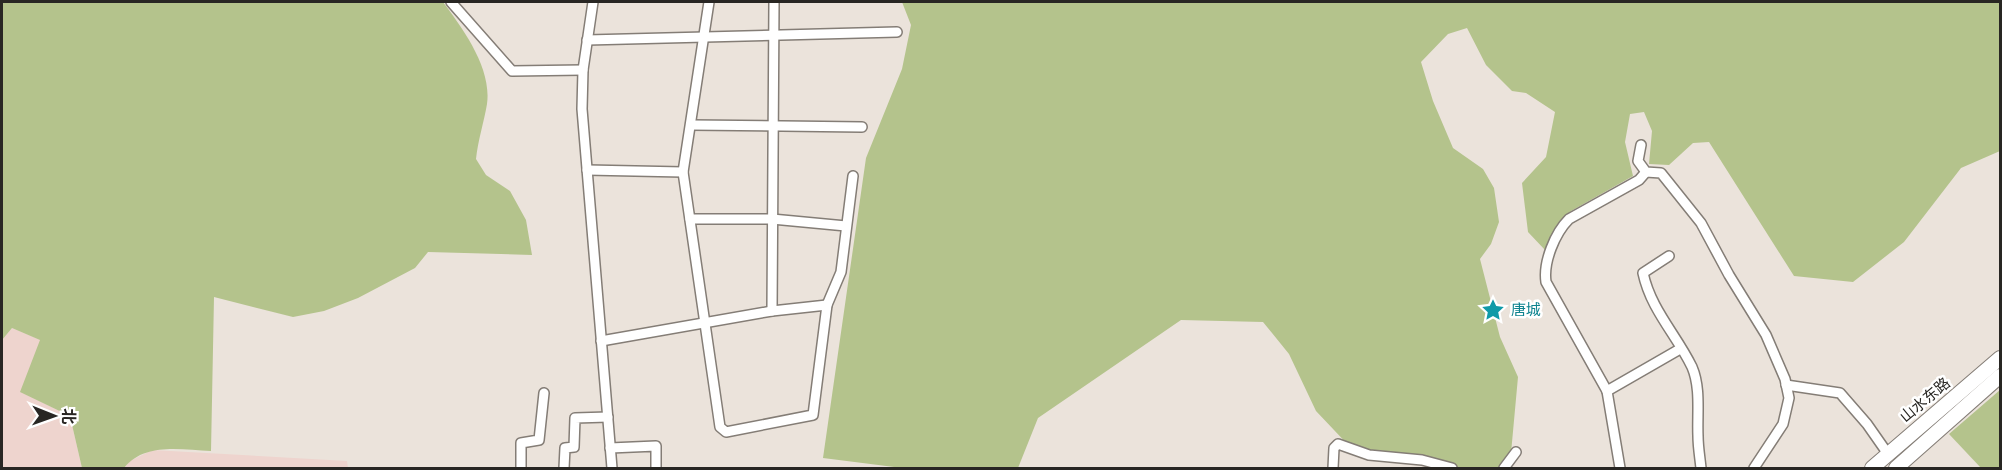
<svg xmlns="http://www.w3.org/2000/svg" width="2002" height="470" font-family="'Fira Sans','Noto Sans SC',sans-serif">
	<rect width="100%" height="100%" fill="#ebe3db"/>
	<g fill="#eed4ce">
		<polygon points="12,328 41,340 21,392 70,416 82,468 2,468 2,340"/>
		<polygon points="152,450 347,461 348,468 124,468 130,461"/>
	</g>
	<g fill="#b4c38c">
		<path d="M2,2H443C463,29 492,68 487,104C484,122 478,140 476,159L486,175L510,191L526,220L532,255L428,252L415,268L358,298L324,311L293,317L214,297L211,451C181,450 145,442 124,468H82L70,416L20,392L40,340L12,328L2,340Z"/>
		<polygon points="902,2 2000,2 2000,151 1961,168 1904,242 1853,282 1794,276 1709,142 1693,143 1669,165 1649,164 1652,131 1644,112 1630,114 1625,142 1633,176 1571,211 1557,225 1545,250 1528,232 1522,183 1546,157 1555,112 1526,93 1512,91 1486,65 1467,28 1448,34 1421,62 1433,101 1453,148 1483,169 1494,188 1499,222 1491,244 1480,259 1500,337 1518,377 1510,464 1498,468 1434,468 1352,449 1316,411 1289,354 1263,322 1181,320 1038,418 1018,468 902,468 823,458 866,158 902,69 911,25"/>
		<polygon points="2000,390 2000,468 1981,468 1949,434"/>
	</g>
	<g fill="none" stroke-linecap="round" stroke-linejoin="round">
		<g stroke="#847d76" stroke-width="12">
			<g id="minor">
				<polyline points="451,2 512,71 583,70"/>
				<polyline points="593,2 583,70 582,109 612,468"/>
				<polyline points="709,2 683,172 720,427 726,432 813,415 827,305 841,272 853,176"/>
				<polyline points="587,40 897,32"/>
				<polyline points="691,125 862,127"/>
				<polyline points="1641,145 1638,161 1646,172 1661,173 1701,223 1729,275 1766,335 1785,379 1789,398 1783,424 1754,468"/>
				<polyline points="587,170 683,172"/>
				<polyline points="690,219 772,219 846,226"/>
				<path d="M1669,256L1643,273C1651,310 1676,334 1692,367C1701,388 1697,414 1698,436C1698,447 1700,458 1701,468"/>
				<polyline points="772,311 774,2"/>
				<polyline points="601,341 772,311 827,305"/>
				<polyline points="1786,385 1840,393 1867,424 1888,454"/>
				<path d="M1607,391L1546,282C1543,262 1555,233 1569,219L1639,180L1646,172"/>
				<polyline points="610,448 656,446 656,468"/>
				<polyline points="521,468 521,443 539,440 544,393"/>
				<polyline points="564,468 565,448 574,447 575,418 608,417"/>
				<polyline points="1333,468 1334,448 1338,444 1369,455 1422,460 1452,468"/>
				<polyline points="1504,468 1516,452"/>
				<polyline points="1620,468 1607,391 1680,349"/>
			</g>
		</g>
		<g stroke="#847d76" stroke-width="16">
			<g id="highway">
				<polyline points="1872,468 2000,358"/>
				<polyline points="1896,468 2000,376"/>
			</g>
		</g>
		<use href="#minor" stroke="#fff" stroke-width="9"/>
		<use href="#highway" stroke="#fff" stroke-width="14"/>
	</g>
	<defs>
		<g id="sight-bare" transform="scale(1.8)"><path d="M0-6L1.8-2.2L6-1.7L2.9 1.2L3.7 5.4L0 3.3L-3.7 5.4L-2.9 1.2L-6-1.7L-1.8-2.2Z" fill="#0f9aa8" stroke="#fff" stroke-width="2.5" paint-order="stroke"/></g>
	</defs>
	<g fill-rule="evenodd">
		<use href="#sight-bare" x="1493" y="310"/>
	</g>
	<g text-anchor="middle" stroke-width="5" stroke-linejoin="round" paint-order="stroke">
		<g font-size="15" fill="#0d838f" stroke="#fff" text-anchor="start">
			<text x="1511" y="315">唐城</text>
		</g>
		<g font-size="15" fill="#282623" stroke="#fff">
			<text transform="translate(1925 400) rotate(-40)" y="5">山水东路</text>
		</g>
	</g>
	<rect width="2002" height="470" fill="none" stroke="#282623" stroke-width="6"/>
	<g transform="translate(54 416) rotate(91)" stroke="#ffffff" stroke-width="4.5" paint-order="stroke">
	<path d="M0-4.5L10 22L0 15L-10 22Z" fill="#282623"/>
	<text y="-9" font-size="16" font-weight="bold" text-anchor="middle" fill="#282623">北</text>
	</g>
</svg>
